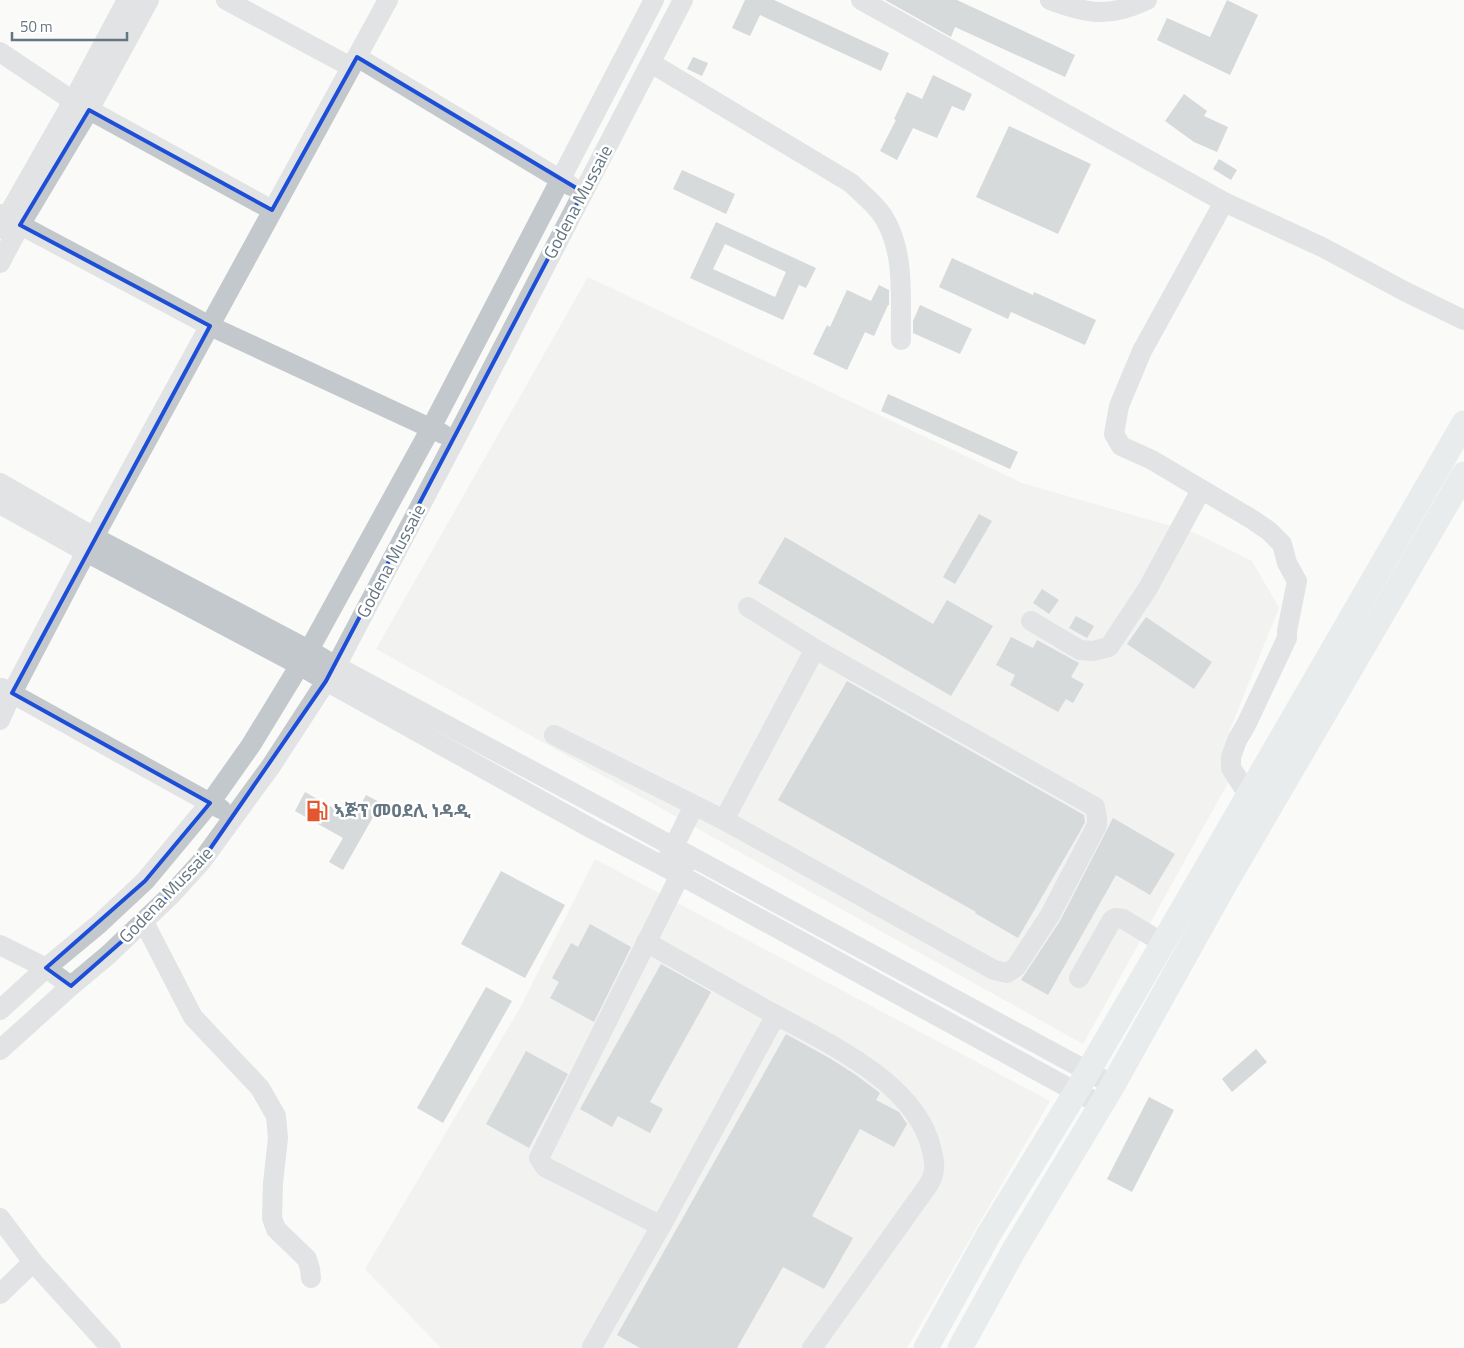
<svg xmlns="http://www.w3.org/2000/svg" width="1464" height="1348" font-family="'Titillium Web','Noto Sans Ethiopic',sans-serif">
	<rect width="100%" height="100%" fill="#fafaf8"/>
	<g fill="#e8e9e9">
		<polygon points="588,277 1022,483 1195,533 1252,561 1279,608 1225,742 1230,779 1083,1044 376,649"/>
		<polygon points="595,859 1050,1101 907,1348 441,1348 365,1269 520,1008"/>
	</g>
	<g fill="#aab3b9" fill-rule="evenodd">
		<polygon points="745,0 774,0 889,53 881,71 760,15 750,36 732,28"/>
		<polygon points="885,0 957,0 1075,55 1065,77 955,27 951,37"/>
		<polygon points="1227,0 1258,15 1230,75 1157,40 1167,18 1210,37"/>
		<polygon points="693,57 708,63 702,76 687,69"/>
		<polygon points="933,75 972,94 964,111 952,106 937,138 913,128 897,160 880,151 896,120 894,119 907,92 922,99"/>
		<polygon points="1184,94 1207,111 1204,116 1228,127 1217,152 1194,142 1165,121"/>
		<polygon points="1009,126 1091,164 1058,234 976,197"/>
		<polygon points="1219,159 1237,170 1231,180 1213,169"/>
		<polygon points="682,170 735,194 726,214 673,189"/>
		<path d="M716,222L816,268L806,288L799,285L783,320L690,278ZM725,244L786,272L775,297L713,269Z"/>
		<polygon points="952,258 1033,295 1034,292 1096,320 1085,345 1011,312 1008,319 939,287"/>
		<polygon points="879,285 889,290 889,305 888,305 874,336 865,332 847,370 813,354 827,325 830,327 847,290 871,301"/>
		<polygon points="920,305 972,329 960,354 913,333 913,321"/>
		<polygon points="888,394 1018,452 1010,469 881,411"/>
		<polygon points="979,514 992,521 955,584 943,577"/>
		<polygon points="785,537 933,624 947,600 993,626 951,696 758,583"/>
		<polygon points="1042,589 1059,600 1049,614 1033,603"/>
		<polygon points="1076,616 1094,626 1087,638 1069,628"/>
		<polygon points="1146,617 1212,662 1194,689 1127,644"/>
		<polygon points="1011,637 1033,648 1037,640 1079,663 1071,677 1084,684 1073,703 1066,699 1058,712 1010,685 1015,675 996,665"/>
		<polygon points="847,681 1084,815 1085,822 1078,835 1018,938 975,913 976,912 778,800"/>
		<polygon points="305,792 353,819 366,795 381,803 343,870 329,862 343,838 295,811"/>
		<polygon points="1113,818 1175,854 1150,895 1116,875 1048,995 1021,980 1060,921"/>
		<polygon points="501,871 565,905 525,978 461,944"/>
		<polygon points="590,924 631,947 594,1022 550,998 559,982 552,978 571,943 578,947"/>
		<polygon points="661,964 711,992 650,1102 663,1109 650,1133 618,1116 612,1127 580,1109"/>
		<polygon points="486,987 512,1001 443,1123 417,1108"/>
		<polygon points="786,1034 831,1059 856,1075 880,1093 876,1100 899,1112 907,1124 894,1147 860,1129 812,1216 853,1238 824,1289 783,1267 737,1348 640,1348 617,1335"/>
		<polygon points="1256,1049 1267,1062 1232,1092 1222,1079"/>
		<polygon points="526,1051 568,1074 529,1148 486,1124"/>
		<polygon points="1149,1097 1174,1110 1132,1192 1107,1179"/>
	</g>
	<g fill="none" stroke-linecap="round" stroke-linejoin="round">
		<g stroke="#c3c8cc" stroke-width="20">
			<polyline points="226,0 351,67"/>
			<polyline points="861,0 1224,202 1322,247 1406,292 1464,320"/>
			<path d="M1050,0C1088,14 1109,18 1147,0"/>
			<polyline points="0,52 73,101 272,210"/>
			<polyline points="357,57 571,186"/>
			<path d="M651,63L851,183C862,194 875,204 883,216C906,252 900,299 901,340"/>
			<polyline points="1224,202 1142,351 1119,406 1114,434 1121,446 1152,460 1253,520 1269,531 1282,544 1287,563 1297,581 1287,631 1287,638 1246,725 1237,740 1231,757 1231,768 1249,796"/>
			<polyline points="0,214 210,326 443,434"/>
			<polyline points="0,229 73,101 127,0"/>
			<polyline points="0,263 20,225 89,110 149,0"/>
			<polyline points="0,483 94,537 309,650 336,666 611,813 1113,1085"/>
			<polyline points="0,504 86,552 299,665 326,681 594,830 680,875 1076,1092 1101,1104"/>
			<polyline points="1031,621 1080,650 1093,651 1109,647 1148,588 1201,490"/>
			<polyline points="2,688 221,809"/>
			<polyline points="0,720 12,693 94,537 388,0"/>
			<polyline points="554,735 724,820 994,970 1007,973 1016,967 1050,915 1097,825 1097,818 1095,807 815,649 748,607"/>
			<polyline points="724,820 815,649"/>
			<polyline points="668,858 694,806"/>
			<polyline points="144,922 193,1017 260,1088 276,1116 278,1138 273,1183 272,1218 276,1229 307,1259 310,1269 311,1278"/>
			<path d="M646,942C685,964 724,986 763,1008C820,1040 917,1080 932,1151C935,1164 936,1171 929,1184L812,1348"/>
			<polyline points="0,945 46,968 71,986"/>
			<polyline points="1079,978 1112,920 1115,918 1123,919 1163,943"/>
			<polyline points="0,1010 46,968 99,924 145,881 210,803 251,745 309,650 431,428 654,0"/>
			<polyline points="0,1050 71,986 108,955 171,895 201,862 271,766 336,666 455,440 683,0"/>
			<polyline points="0,1218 33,1262 111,1348"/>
			<polyline points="661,1226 545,1167 539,1158 686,863"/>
			<polyline points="0,1294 33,1262"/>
			<polyline points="592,1347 661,1226 776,1015"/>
		</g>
		<g stroke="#d6dbdf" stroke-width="25">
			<polyline points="926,1348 989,1234 1076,1092 1163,943 1464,423"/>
			<polyline points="960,1348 1014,1250 1113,1085 1225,884 1464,474"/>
		</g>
	</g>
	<path d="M0 0H1464V1348H0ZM357,57L583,192L326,681L201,862L144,922L71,986L46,968L145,881L210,803L12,693L210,326L20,225L89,110L272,210Z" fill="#fafaf8" fill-opacity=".55" fill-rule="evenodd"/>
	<path fill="none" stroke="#1d4ed8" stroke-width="4" stroke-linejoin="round" d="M357,57L583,192L326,681L201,862L144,922L71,986L46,968L145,881L210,803L12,693L210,326L20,225L89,110L272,210Z"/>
	<defs>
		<g id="fuel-bare" transform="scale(1.725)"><path d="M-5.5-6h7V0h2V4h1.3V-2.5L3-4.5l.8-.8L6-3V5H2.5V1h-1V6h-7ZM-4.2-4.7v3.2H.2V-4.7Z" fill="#e4572e" stroke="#fff" stroke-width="2.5" paint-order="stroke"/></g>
	</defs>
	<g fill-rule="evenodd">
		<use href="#fuel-bare" x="317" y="811"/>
	</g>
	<g text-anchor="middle" stroke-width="5" stroke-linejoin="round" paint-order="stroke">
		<g font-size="18" fill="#657683" stroke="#fff">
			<text transform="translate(578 202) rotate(-62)" y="6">Godena Mussaie</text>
			<text transform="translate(391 561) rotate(-62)" y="6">Godena Mussaie</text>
			<text transform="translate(166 895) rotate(-46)" y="6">Godena Mussaie</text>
		</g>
		<g font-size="18" font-weight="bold" fill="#657683" stroke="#fff" text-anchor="start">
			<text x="334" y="817">ኣጅፕ መዐደሊ ነዳዲ</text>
		</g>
	</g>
	<path d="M12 32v8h115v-8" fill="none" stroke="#657683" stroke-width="2.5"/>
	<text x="20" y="32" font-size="15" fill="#657683" stroke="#ffffff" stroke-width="4" paint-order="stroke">50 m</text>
</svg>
